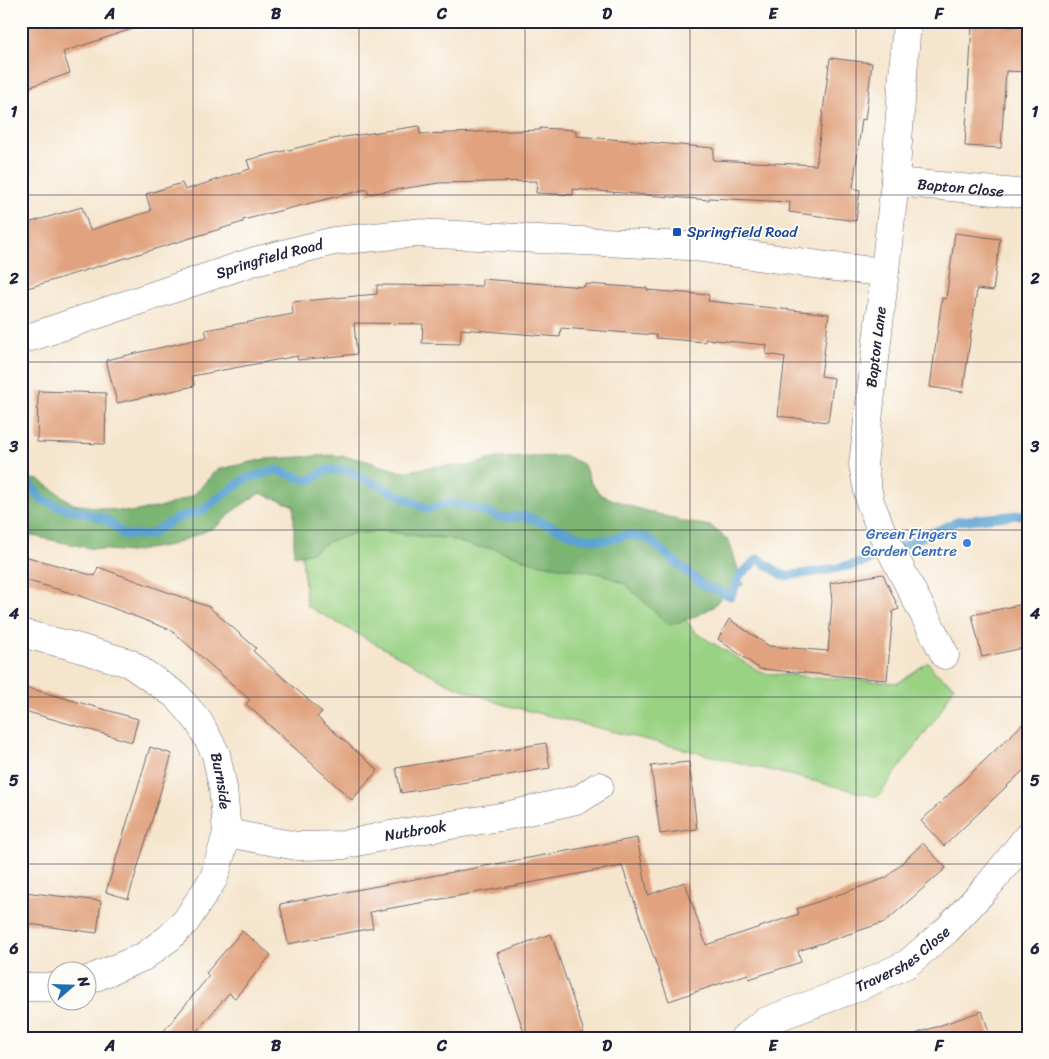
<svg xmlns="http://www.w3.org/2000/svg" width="1049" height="1059" font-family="Sriracha,sans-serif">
	<rect width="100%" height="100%" fill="#fdfcf7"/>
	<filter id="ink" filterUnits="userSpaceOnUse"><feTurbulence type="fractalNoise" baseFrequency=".02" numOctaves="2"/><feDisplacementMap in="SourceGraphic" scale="10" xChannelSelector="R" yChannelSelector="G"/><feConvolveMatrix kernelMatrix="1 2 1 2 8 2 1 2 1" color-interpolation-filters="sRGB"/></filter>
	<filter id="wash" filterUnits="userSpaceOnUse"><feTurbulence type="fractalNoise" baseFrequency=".0096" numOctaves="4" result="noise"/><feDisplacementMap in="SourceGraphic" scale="20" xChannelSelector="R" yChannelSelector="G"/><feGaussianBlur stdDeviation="1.12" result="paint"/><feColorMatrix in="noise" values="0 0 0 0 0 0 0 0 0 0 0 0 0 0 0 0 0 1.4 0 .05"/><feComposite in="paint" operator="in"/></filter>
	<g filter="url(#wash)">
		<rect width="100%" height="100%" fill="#f5e5cd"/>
		<polygon fill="#9ad284" stroke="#5e7a60" points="321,487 504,526 671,601 696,633 762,673 898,683 928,662 935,672 954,686 939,714 878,797 501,704 447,683 307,606 301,547"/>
		<polygon fill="#7bb472" stroke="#4e6b56" points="335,455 360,459 402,472 438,466 468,466 496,458 566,456 584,465 591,483 601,495 633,507 686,522 711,526 729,541 743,585 727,590 713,607 692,618 669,625 625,584 602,574 535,563 492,548 475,547 447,538 424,537 385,531 353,534 330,541 313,552 294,556 294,506 260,493 237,508 216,527 171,545 130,552 89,548 28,535 21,528 21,478 40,480 73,504 130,512 166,506 194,495 216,470 265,459"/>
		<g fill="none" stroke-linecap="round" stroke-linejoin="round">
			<polyline stroke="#5ba3d2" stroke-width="9" points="21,476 27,480 41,499 63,508 86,513 107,520 124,535 149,535 176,519 201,511 245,479 276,470 303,479 311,480 326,470 346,470 428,509 449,503 472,508 503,518 525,516 582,538 606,540 627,535 647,538 703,585 731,596 740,575 758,559 784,576 823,571 865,562 959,521 1028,514"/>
		</g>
		<g id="blocks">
			<g fill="#e1a37f">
				<polygon points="38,21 143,21 144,25 63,52 70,73 21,90 21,27"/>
				<polygon points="972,24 1028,27 1028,72 1006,71 1001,148 965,146"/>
				<polygon points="830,58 872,63 865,120 862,119 853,188 860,190 856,221 789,212 790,202 709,198 709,200 573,189 573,195 536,193 537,181 439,183 368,194 367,189 243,220 243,222 21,290 21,225 82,207 90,230 151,211 146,194 182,183 185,190 250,169 247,160 338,138 419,126 420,134 540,130 540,128 576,130 576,136 714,148 713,160 816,165"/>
				<polygon points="955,233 1000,239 993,291 977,289 963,392 930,387 942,298 946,299"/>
				<polygon points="482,279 584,287 585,284 647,288 647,290 709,295 708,301 829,314 821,376 834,378 828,422 778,416 785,357 766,354 767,345 705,339 705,342 656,338 656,335 561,328 560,337 461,329 460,344 422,343 423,324 354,323 357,354 298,360 297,356 192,376 194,386 117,403 106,360 207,337 205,330 293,314 292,302 377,294 377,285 482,286"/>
				<polygon points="38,391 106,393 105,444 37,442"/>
				<polygon points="21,555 95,576 98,567 209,607 256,648 253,651 322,712 317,717 378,770 352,800 246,704 250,700 171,630 78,595 21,579"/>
				<polygon points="883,574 899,609 893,611 887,680 760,669 718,639 729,619 769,646 828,651 832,601 830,583"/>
				<polygon points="1028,603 1028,647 982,657 972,615"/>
				<polygon points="21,686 138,719 132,742 21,710"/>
				<polygon points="1028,719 1028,766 944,846 921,821"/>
				<polygon points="546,743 550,768 401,793 396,768"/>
				<polygon points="150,747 172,754 128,899 106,892"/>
				<polygon points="689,762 697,829 660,834 651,766"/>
				<polygon points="637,838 648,895 685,882 706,945 799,914 797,909 886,878 923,843 946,868 885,922 798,951 801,962 749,979 748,974 669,1001 622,866 370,912 373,928 288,944 280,904"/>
				<polygon points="24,892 101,901 97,933 21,923"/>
				<polygon points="242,931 271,955 235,998 229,993 191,1038 158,1038 209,976 206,973"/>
				<polygon points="551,934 584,1032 567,1038 526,1038 497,953"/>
				<polygon points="982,1011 991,1038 916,1038 915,1034"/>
			</g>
		</g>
	</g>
	<g filter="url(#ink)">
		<use href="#blocks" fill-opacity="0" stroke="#6c666e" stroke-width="1"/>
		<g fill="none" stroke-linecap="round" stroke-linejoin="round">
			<g stroke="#6c666e" stroke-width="29">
				<g id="minor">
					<polyline points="907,21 895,182 863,465 870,502 884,537 945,655"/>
					<path id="s1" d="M895,182L1028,194"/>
					<path id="s2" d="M21,337H31L255,261L334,241L415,233L688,246L834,267L885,272"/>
					<path id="s3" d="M21,633L72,646L129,663L177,696L199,722L216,754L223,788L227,833L214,878L186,921L169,938L143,957L88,980"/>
					<path id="s4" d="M227,833L297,846L343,845L390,835L506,816L580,799L599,786"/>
					<polyline points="21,987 58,987"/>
					<path id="s5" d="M744,1038L764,1022L856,988L907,964L947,930L988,886L1028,836"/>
				</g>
			</g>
			<use href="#minor" stroke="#fff" stroke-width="28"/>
		</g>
	</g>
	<path fill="none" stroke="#22223b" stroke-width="1" stroke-opacity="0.55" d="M193,21V1038M359,21V1038M525,21V1038M690,21V1038M856,21V1038M21,195H1028M21,362H1028M21,530H1028M21,697H1028M21,864H1028"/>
	<rect fill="#1a4fb4" stroke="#fdfcf7" stroke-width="2" x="672" y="227" width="10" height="10" rx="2.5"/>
	<circle fill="#3f7fe0" stroke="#fdfcf7" stroke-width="2" cx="967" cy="543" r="5"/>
	<g text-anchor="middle" stroke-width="4" stroke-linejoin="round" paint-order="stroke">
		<g font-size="15" fill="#22223b" stroke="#fdfcf7">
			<text dy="5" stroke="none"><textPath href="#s1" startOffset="66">Bapton Close</textPath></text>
			<text dy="5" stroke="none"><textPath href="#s2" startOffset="261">Springfield Road</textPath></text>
			<text transform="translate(876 347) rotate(-83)" y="5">Bapton Lane</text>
			<text dy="5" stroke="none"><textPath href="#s3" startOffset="268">Burnside</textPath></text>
			<text dy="5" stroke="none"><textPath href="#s4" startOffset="191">Nutbrook</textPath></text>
			<text dy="5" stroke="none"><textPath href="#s5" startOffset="179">Travershes Close</textPath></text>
		</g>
		<g font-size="15" fill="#164399" stroke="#fdfcf7" text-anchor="start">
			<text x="687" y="237">Springfield Road</text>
		</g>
		<g font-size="15" fill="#366cbe" stroke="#fdfcf7" text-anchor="end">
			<text x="957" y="539">Green Fingers<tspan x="957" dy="17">Garden Centre</tspan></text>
		</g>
	</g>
	<rect width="1049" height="1059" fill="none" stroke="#fdfcf7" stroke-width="55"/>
	<g transform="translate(72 986) rotate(70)"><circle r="24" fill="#fdfcf7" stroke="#a5a5ac"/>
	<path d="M0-4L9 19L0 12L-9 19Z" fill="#1f6fb2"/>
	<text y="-8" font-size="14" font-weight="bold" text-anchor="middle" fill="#22223b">N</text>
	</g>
	<rect x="28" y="28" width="994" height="1004" fill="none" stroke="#22223b" stroke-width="2"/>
	<g font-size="16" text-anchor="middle" font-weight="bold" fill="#22223b">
		<text x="110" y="19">A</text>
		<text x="276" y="19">B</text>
		<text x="442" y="19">C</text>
		<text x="607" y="19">D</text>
		<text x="773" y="19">E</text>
		<text x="939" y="19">F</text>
		<text x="14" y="117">1</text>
		<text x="1035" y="117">1</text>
		<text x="14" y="284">2</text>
		<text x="1035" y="284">2</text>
		<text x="14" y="452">3</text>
		<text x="1035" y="452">3</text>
		<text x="14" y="619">4</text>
		<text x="1035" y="619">4</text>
		<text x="14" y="786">5</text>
		<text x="1035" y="786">5</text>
		<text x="14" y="954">6</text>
		<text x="1035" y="954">6</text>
		<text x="110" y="1051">A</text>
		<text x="276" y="1051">B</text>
		<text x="442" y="1051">C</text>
		<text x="607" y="1051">D</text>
		<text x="773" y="1051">E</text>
		<text x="939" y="1051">F</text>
	</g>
</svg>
